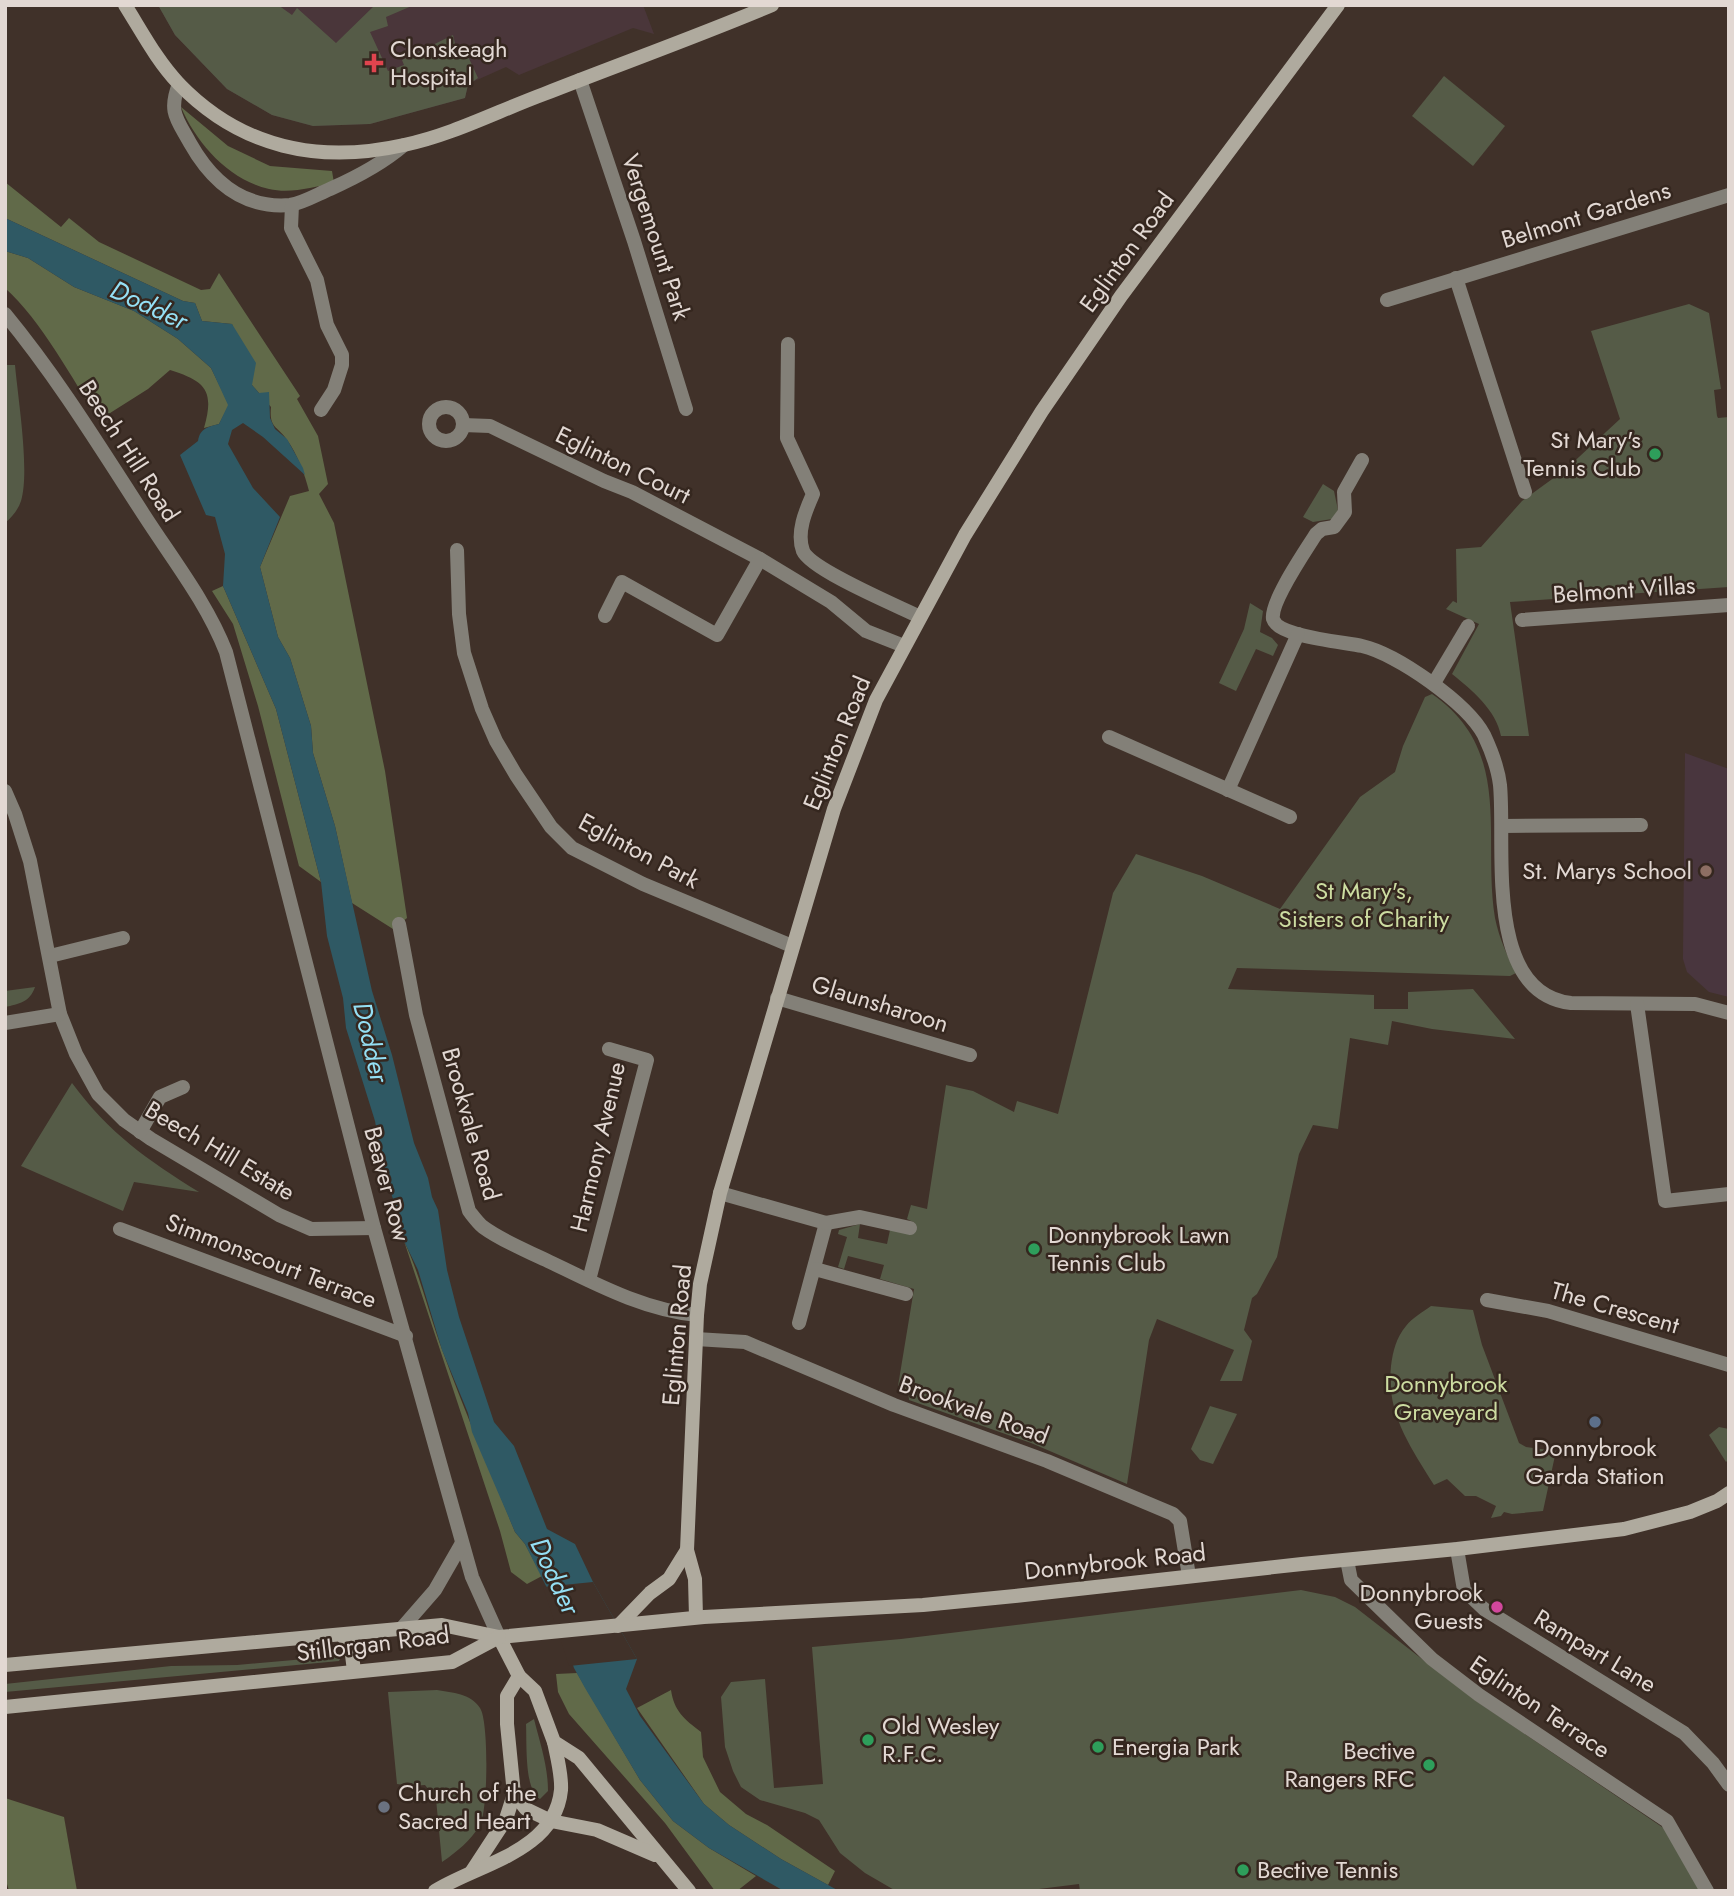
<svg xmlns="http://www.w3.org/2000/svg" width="1734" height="1896" font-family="Jost,sans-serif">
	<rect width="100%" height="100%" fill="#403129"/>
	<polygon fill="#49363e" points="1685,753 1729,769 1729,997 1709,992 1687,972 1683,959"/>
	<polygon fill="#4a363a" points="158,5 643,5 654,34 633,28 519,75 506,67 468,84 465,98 370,124 313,126 272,115 227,89 175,35"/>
	<g fill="#555b47">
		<polygon points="158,5 278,5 292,15 297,8 336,43 375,5 414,5 386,17 388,26 370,32 388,71 404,65 402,60 453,35 456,48 466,52 478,78 468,85 465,98 370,124 313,126 272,115 227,89 175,35"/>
		<polygon points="1444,76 1505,126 1473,166 1412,116"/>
		<path d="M1689,304L1709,313L1721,389L1714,390L1717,416L1718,418L1729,417V587L1510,602L1529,736H1501C1496,710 1472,690 1452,674L1479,624L1446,609L1453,601L1457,603L1456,549L1481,547L1522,501L1566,469L1620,419L1591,331Z"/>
		<path d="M5,365H15C18,399 30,471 21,501C18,510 12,517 5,523Z"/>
		<polygon points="1323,484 1334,491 1338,510 1332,519 1313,522 1303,517"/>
		<polygon points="1250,603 1263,611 1260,632 1272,638 1278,645 1273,656 1256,649 1236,691 1219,683 1244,629"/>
		<path d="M1432,694C1514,751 1482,835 1495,918C1499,938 1507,955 1516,973L1510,976L1237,968L1228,989L1374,995V1009H1408V992L1473,989L1515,1039L1432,1029L1392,1021L1388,1045L1350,1038L1338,1129L1313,1125L1299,1154L1277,1257L1257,1294L1252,1298L1244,1330L1252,1341L1242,1381H1220L1234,1350L1157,1319L1149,1340L1127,1484L1031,1443L909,1400L908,1390L898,1386L914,1289L880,1279L884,1265L848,1256L844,1269L838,1267L847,1237L838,1234L839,1230L860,1224L858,1238L887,1244L890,1230L915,1228V1223L907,1219L911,1205L927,1209L946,1085L973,1091L1014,1112L1017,1101L1058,1114L1113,893L1136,854L1202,876L1280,909L1360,797L1395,772L1403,746L1425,697Z"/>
		<path d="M35,987C30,1002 19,1004 5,1007V991Z"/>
		<path d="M72,1083C110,1134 146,1159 199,1192L134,1182L123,1211L21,1166Z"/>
		<path d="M1431,1306L1473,1310L1482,1345L1519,1443L1526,1447L1556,1451L1543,1511L1512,1514L1504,1512L1501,1516L1491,1518L1496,1506L1476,1496H1465L1447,1479L1434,1485C1410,1446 1386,1413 1391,1366C1393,1351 1396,1338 1406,1326C1412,1318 1423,1312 1431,1306Z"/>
		<polygon points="1210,1406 1237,1414 1213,1464 1200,1460 1191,1449"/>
		<polygon points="1719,1427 1729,1429 1729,1459 1726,1462 1709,1435"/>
		<polygon points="1301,1590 1335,1597 1355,1607 1476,1701 1665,1829 1700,1891 1080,1891 1079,1884 1023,1891 896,1891 865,1873 840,1853 819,1820 805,1813 760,1800 741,1787 733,1771 725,1747 721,1697 731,1682 765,1679 774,1788 823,1784 812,1647 901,1639"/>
		<polygon points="339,1656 340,1659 339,1661 5,1692 5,1684 171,1666 237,1665"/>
		<path d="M437,1690C453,1693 470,1693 480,1708C489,1721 488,1811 480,1825C471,1840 457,1852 442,1862L436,1799L425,1785L412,1786L397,1784L388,1692Z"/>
		<path d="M534,1719C540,1743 548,1766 548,1791L540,1799C524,1791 527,1741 526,1724Z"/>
	</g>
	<g fill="#616a49">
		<path d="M181,107L228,146L270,166L332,171L334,183C313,187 291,194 269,189C229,180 196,143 181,107Z"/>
		<path d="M5,182L61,227L69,218L99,242L201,290L210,289L219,273L300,396L297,399L318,436L328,484L319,494L334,523L385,771L407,918L393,929L352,903L335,826L313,753L311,726L290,658L278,637L260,567L290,496L309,491C305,475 297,453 287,440C277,425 269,429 271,407L252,385L232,324L202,321L195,303L183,301L5,218Z"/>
		<path d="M5,251L28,258L74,287L134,311L178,339L211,368L229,405L219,424L204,428C215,390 205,381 170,370L148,389L99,420C72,379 42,321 5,288Z"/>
		<polygon points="223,586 276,709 321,882 299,866 258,706 233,624 212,591"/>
		<path d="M404,1241C421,1277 429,1315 443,1352C465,1413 491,1472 515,1532L525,1544L542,1576L527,1584L511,1572L500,1531Z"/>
		<polygon points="577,1673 640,1780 673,1821 709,1848 756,1876 737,1891 715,1891 665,1823 569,1714 558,1692 556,1674"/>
		<path d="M671,1690C674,1711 684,1719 701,1732L703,1757L720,1792L746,1814L767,1825L835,1871L828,1885L781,1859L729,1825L704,1804L637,1708Z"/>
		<polygon points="5,1798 64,1817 77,1891 9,1891 5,1877"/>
	</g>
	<path fill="#2f5964" d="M5,218L183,301L195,303L202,321L232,324L256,363L252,385L259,393L269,392L270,418L275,429L287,439L303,468L305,475L263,437L243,423L232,430L228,444L253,488L280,517L260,567L278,637L290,658L311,726L313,753L335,826L372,991L392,1055L414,1143L428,1178L432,1197L438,1210L447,1270L459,1317L494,1422L514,1446L547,1529L575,1544L593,1582L637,1659L626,1689L640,1716L704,1804L729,1825L781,1859L839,1891H784L709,1848L673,1821L640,1780L585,1688L574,1668L546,1586L525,1544L515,1532L472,1432L468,1413L442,1350L418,1270L404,1241L398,1214L384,1172L375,1121L346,1028L343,998L327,936L321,882L276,709L223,586L225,554L215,517L206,515L180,455L198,441C200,428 208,427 219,424L228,405L211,368L178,339L134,311L74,287L28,258L5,251Z"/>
	<polygon fill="#403129" points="593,1582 637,1659 569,1666 543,1587"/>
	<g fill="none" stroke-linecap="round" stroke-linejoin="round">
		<g stroke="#838078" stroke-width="14">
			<polyline points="580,80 634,241 686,409"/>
			<path d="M179,84C168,112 177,119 190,143C212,182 244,209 290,205C303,203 318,194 330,189C357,177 382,164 404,145"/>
			<polyline points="292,205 291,228 317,280 327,325 342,355 342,365 334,390 321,410"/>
			<polyline points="1456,278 1525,492"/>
			<polyline points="1387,300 1729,195"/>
			<path d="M788,344L787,438L813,494C806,510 796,532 803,551C811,570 898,606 920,617"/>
			<circle cx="446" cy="424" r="17"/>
			<polyline points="463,425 490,426 604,481 632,492 760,559 831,602 866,631 904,646"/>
			<path d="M1362,460L1344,492L1345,512L1334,527L1322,529L1316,534C1306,550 1270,602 1273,619C1278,637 1345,642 1362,646C1397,654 1467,703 1484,735C1491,750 1498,768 1500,785C1506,846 1483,993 1571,1003L1695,1004L1729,1013"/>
			<polyline points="457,550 459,614 464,653 482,709 496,741 516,775 551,827 572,848 643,884 792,946"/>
			<polyline points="605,616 622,582 717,635 760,559"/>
			<polyline points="1522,620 1729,605"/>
			<polyline points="1434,683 1468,626"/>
			<polyline points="1109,737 1290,817"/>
			<polyline points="1228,790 1298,634"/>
			<polyline points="5,791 15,814 30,861 60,1014 76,1054 98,1094 124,1120 151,1139 279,1215 311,1229 374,1228"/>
			<polyline points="1502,826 1641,825"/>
			<path d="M399,924L416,1015L469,1211C473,1216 478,1223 483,1227C502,1241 525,1250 546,1260C594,1283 643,1310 697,1315"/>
			<polyline points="50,956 123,938"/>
			<polyline points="777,998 970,1055"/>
			<polyline points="1637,1004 1665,1201 1729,1194"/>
			<polyline points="5,1023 60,1014"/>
			<polyline points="140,1132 160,1097 183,1087"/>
			<polyline points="720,1193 826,1223 799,1323"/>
			<polyline points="826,1223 860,1217 910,1228"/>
			<polyline points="120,1229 406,1336"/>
			<polyline points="815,1269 906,1294"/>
			<polyline points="589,1280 647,1060 609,1049"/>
			<polyline points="1487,1300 1548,1311 1729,1365"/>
			<polyline points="696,1339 745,1342 894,1405 1047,1461 1173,1514 1180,1521 1189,1576"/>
			<polyline points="1457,1549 1464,1590 1484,1609 1684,1733 1713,1763 1729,1785"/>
			<polyline points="1347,1560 1351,1580 1432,1659 1479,1695 1667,1821 1707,1891"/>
		</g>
		<g stroke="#838078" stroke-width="14">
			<path d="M5,314C57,377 100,447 144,515C173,560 207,603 226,652L374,1228L472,1577L499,1637"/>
			<polyline points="401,1629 435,1590 462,1543"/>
		</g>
		<g stroke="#afaa9e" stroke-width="14">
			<path d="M125,5C142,32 157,61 179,84C241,148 319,164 404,145C452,135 498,111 544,94C620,64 696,37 772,5"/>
			<polyline points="696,1617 695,1579 687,1550 697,1315 700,1284 720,1193 834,809 876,700 965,535 1042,411 1121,296 1338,5"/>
			<polyline points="618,1626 650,1593 669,1579 687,1550"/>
			<polyline points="342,1635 351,1647 354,1671"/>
			<polyline points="499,1637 519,1676 535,1691 554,1742 579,1758 689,1891"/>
			<polyline points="5,1665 442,1625 499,1637 704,1617 923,1605 1015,1596 1302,1564 1457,1549 1624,1529 1690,1512 1717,1501 1729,1493"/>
			<polyline points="519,1676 507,1696 507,1724 514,1794 526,1809 551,1821 597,1830 655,1855"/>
			<polyline points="5,1707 452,1662 499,1637"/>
			<polyline points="472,1871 506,1819 514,1794"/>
			<path d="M435,1891C478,1864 555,1852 561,1790C562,1775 557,1757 554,1742"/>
		</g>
	</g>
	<path fill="#e0444e" stroke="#35271f" stroke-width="2.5" d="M370.5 52.5h7v7h7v7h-7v7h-7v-7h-7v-7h7z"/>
	<g fill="#2e9e5b" stroke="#35271f" stroke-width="2.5">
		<circle cx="1655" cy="454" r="7"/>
		<circle cx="1034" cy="1249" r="7"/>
		<circle cx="868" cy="1740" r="7"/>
		<circle cx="1098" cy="1747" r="7"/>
		<circle cx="1429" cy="1765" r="7"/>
		<circle cx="1243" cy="1870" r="7"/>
	</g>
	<circle fill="#8d6e63" stroke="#35271f" stroke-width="2.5" cx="1706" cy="871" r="7"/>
	<circle fill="#5c6f8a" stroke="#35271f" stroke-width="2.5" cx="1595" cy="1422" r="7"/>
	<circle fill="#d1479c" stroke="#35271f" stroke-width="2.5" cx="1497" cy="1607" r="7"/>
	<circle fill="#6b7280" stroke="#35271f" stroke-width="2.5" cx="384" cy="1807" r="7"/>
	<g text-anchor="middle" stroke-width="5" stroke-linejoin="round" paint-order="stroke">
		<g font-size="24" fill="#e2d8d3" stroke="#35271f" text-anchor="start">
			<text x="390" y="57">Clonskeagh<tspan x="390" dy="28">Hospital</tspan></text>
			<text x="1641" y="448" text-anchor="end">St Mary's<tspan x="1641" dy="28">Tennis Club</tspan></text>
			<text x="1692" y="879" text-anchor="end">St. Marys School</text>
			<text x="1048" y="1243">Donnybrook Lawn<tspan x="1048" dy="28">Tennis Club</tspan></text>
			<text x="1595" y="1456" text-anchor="middle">Donnybrook<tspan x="1595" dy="28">Garda Station</tspan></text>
			<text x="1483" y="1601" text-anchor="end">Donnybrook<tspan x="1483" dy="28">Guests</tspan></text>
			<text x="882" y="1734">Old Wesley<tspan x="882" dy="28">R.F.C.</tspan></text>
			<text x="1112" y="1755">Energia Park</text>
			<text x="1415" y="1759" text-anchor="end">Bective<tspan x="1415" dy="28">Rangers RFC</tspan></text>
			<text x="398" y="1801">Church of the<tspan x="398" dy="28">Sacred Heart</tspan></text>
			<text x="1257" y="1878">Bective Tennis</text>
		</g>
		<g font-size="24" fill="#e2d8d3" stroke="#35271f">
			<text transform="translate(1586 215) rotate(-17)" y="8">Belmont Gardens</text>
			<text transform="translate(656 237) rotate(72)" y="8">Vergemount Park</text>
			<text transform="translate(1127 252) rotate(-54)" y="8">Eglinton Road</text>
			<text transform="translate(129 451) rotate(57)" y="8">Beech Hill Road</text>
			<text transform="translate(623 465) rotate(26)" y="8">Eglinton Court</text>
			<text transform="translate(1624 590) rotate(-4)" y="8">Belmont Villas</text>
			<text transform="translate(837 743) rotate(-68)" y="8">Eglinton Road</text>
			<text transform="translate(639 851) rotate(28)" y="8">Eglinton Park</text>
			<text transform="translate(880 1004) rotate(17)" y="8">Glaunsharoon</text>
			<text transform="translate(471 1124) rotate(74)" y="8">Brookvale Road</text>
			<text transform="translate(598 1147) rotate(-77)" y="8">Harmony Avenue</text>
			<text transform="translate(220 1151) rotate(31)" y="8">Beech Hill Estate</text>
			<text transform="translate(387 1184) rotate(75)" y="8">Beaver Row</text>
			<text transform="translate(271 1261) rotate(21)" y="8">Simmonscourt Terrace</text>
			<text transform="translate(1615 1308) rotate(16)" y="8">The Crescent</text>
			<text transform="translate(677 1335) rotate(-85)" y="8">Eglinton Road</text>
			<text transform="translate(974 1410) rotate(20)" y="8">Brookvale Road</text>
			<text transform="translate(1115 1562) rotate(-6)" y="8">Donnybrook Road</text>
			<text transform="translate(373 1644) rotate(-7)" y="8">Stillorgan Road</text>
			<text transform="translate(1595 1651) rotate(31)" y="8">Rampart Lane</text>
			<text transform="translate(1540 1707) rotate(34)" y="8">Eglinton Terrace</text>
		</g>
		<g font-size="24" fill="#ccdca1" stroke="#35271f">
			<text x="1364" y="899">St Mary's,<tspan x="1364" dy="28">Sisters of Charity</tspan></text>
			<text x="1446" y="1392">Donnybrook<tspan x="1446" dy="28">Graveyard</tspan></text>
		</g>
		<g font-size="26" font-style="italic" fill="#94dff4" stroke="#35271f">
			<text transform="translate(149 305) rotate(25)" y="9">Dodder</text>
			<text transform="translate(371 1042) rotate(77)" y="9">Dodder</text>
			<text transform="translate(555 1576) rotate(65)" y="9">Dodder</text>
		</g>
	</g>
	<rect width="1734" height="1896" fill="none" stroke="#e2d8d3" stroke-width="14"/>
</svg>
